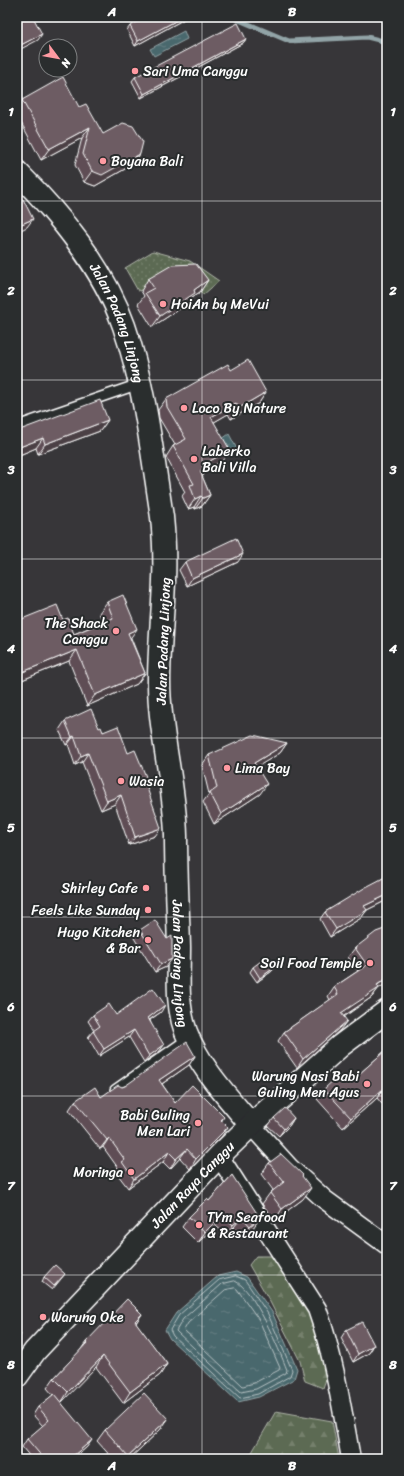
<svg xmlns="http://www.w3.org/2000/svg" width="404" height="1476" font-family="Sriracha,sans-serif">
	<defs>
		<pattern id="forest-firs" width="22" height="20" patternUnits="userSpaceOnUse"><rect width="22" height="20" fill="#5c6a52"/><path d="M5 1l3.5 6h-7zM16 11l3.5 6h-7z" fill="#74806c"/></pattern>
		<pattern id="garden-dots" width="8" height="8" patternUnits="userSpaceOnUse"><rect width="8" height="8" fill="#5c6a52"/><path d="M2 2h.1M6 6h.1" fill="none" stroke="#74806c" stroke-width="1.8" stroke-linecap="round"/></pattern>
		<pattern id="water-ripples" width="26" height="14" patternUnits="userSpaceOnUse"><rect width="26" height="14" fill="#4a686d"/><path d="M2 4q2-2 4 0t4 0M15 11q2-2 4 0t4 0" fill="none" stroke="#657f83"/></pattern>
	</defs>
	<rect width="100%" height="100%" fill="#373639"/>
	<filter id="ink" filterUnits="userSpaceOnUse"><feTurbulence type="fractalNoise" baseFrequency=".025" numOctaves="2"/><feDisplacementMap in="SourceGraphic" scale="8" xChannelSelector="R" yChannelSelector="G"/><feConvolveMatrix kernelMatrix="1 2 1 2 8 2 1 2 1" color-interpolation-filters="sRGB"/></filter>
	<g filter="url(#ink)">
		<g fill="url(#forest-firs)" stroke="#aeb4a8">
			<polygon points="256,1256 271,1256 296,1287 317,1328 328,1373 323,1388 305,1381 300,1361 268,1298 249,1265"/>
			<polygon points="276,1411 332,1421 339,1459 248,1459"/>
		</g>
		<polygon fill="url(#garden-dots)" stroke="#aeb4a8" points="153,251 190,261 219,281 203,295 188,275 138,291 125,268"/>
		<g fill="url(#water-ripples)" stroke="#92a4a7">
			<polygon points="184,31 187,39 154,56 150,49"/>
			<polygon points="229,434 238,451 231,455 222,439"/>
			<polygon points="236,1272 247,1277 272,1312 297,1369 294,1379 259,1397 238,1402 170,1339 165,1330 176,1313 218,1276"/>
		</g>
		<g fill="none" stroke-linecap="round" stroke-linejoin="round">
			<g stroke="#b7c3c5" stroke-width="1">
				<polygon points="236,1276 245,1280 268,1314 292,1370 290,1376 258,1394 240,1398 173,1336 170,1330 179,1315 219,1280"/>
				<path d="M235,1281C254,1289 279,1349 287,1370L286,1373L256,1389L241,1392L178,1333L176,1331L183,1319L222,1284Z"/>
				<polygon points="235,1288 237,1289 259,1320 280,1368 279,1370 254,1383 243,1386 184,1330 188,1323 225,1290"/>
			</g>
			<polyline stroke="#92a4a7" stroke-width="5" points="232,17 289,41 367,37 387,42"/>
			<g stroke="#fff" stroke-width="12">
				<g id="lane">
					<polyline points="17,426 139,384"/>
					<polyline points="115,1090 189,1038"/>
				</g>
			</g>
			<g stroke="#fff" stroke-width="21">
				<g id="street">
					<polyline points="251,1125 290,1168 324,1199 387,1245"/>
					<path d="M219,1156L317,1309C334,1357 342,1408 351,1459"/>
				</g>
			</g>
			<g stroke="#fff" stroke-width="25">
				<g id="secondary">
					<path id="s1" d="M17,172C61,216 103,267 124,326C145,387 152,453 162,517C164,538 165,559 164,580C163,614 159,648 159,682C159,733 175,784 176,836C176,873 178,910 179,947C179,975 176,1005 186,1032C200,1068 227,1096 251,1125"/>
					<path id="s2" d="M17,1376L35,1351L219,1156L251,1125L340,1046L387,1011"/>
				</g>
			</g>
			<use href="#lane" stroke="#2a2d2e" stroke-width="9"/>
			<use href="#street" stroke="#2a2d2e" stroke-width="18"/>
			<use href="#secondary" stroke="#2a2d2e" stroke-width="22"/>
		</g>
		<g fill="#5e4e55" stroke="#fff">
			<polygon points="188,17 135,46 127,30 130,26"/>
			<polygon points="246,39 243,43 141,98 132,81 135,77"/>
			<polygon points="22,100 79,107 103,134 140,154 132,165 95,186 84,182 75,165 82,138 41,160 17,115 17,107"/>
			<polygon points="148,279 208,280 200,292 192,297 187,304 152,327 138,304 144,296 141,291"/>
			<polygon points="231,370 266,392 259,403 231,419 228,414 214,422 222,461 207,469 202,476 210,495 202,506 195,509 194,507 188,509 182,496 185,492 166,457 173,446 175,445 159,418 158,410 166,399"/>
			<polygon points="108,420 100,431 38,454 36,448 17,456 17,431"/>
			<polygon points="185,562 238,562 187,586 179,570"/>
			<polygon points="107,602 131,638 145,673 137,684 87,706 69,661 17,682 17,621 63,620 74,634 103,622 99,613"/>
			<polygon points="65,721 99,728 128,753 149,784 147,787 155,836 129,845 115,804 101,810 82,762 75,765 68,744 66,745 59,730"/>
			<polygon points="287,743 280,753 256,767 260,794 214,824 203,802 209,794 202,765 209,755"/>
			<polygon points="387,876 387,900 367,910 361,918 330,937 320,919 325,912"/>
			<polygon points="387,928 378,989 372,997 344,1017 340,1030 297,1068 278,1041 284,1032 330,1000 328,996 334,987 358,971 348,957 355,948"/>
			<polygon points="140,930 166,967 155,972 134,938"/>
			<polygon points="253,967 272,971 257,982 250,972"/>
			<polygon points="161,1012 150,1020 159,1052 144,1062 129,1037 99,1056 88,1037 94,1030 88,1021 93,1015 116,1015"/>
			<polygon points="387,1049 387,1099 382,1104 377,1098 343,1128 317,1099 324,1089 348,1084"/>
			<polygon points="195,1056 189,1065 162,1084 175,1103 224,1117 222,1120 222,1136 190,1169 180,1158 170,1169 163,1162 128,1188 115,1171 118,1168 103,1147 100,1149 69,1110 75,1101 101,1097 122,1087"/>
			<polygon points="274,1118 294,1118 289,1126 279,1136 268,1126"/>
			<polygon points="269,1163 302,1176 303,1199 275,1220 262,1204 270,1193 273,1190 261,1174"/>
			<polygon points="232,1175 253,1228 243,1236 234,1227 226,1235 215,1225 198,1243 182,1227 189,1217 209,1201"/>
			<polygon points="65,1274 52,1290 42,1282 44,1277"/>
			<polygon points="142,1314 136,1323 167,1364 160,1375 123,1403 96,1367 61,1402 87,1447 75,1457 76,1459 32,1459 22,1447 27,1439 43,1426 33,1415 38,1407 53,1395 47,1388 54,1378 79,1352 86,1342"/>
			<polygon points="346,1330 374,1345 369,1353 353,1362 341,1338"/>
			<polygon points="168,1419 160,1430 129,1459 113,1459 97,1441 105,1430"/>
		</g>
		<g fill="#4c4045" stroke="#fff">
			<polygon points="183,17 188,17 135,46 138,41"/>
			<polygon points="42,34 38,40 17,51 17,47"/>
			<polygon points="246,39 243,43 141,98 144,94"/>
			<polygon points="90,127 82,138 41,160 49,149"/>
			<polygon points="140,154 132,165 95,186 84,182 92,171"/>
			<polygon points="33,219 27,227 17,232 17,226"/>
			<polygon points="208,280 200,292 192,297 187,304 152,327 160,316 194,290"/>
			<polygon points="266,392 259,403 231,419 239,408"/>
			<polygon points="236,403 228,414 204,428 211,417"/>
			<polygon points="108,420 100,431 38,454 45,444"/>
			<polygon points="43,438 36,448 17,456 17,448"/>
			<polygon points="230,450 222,461 207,469 203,476 193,482 200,471 208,462"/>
			<polygon points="210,495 202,506 195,509 203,498"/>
			<polygon points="201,496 194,507 188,509 195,499"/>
			<polygon points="243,554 238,562 187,586 192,578"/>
			<polygon points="137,629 129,640 128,633"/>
			<polygon points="77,650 69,661 17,682 17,677 20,673"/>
			<polygon points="145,673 137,684 87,706 95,695"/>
			<polygon points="74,736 68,744 66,745 72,737"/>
			<polygon points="287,743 280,753 247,773 254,763"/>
			<polygon points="88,753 82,762 75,765 81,756"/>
			<polygon points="267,784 260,794 214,824 221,814"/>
			<polygon points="121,795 115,804 101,810 107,801"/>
			<polygon points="161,828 155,836 129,845 135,837"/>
			<polygon points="387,895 387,900 367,910 361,918 330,937 336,929 364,906"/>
			<polygon points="172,959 166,967 155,972 161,964"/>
			<polygon points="275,967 272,971 257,982 260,978"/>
			<polygon points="387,978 387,983 378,989 372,997 335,1022 341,1013"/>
			<polygon points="165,1005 161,1012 143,1024 148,1018"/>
			<polygon points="347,1021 340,1030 297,1068 303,1059"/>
			<polygon points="134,1030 129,1037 99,1056 104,1049"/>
			<polygon points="164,1045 159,1052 144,1062 149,1056"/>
			<polygon points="195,1056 189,1065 153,1090 159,1080"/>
			<polygon points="384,1088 377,1098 343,1128 351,1118"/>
			<polygon points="387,1097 387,1099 382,1104"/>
			<polygon points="294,1118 289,1126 279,1136 284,1129"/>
			<polygon points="228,1127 222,1136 190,1169 196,1159"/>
			<polygon points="109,1138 103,1147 100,1149 107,1140"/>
			<polygon points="187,1149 180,1158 170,1169 176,1159"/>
			<polygon points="169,1152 163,1162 128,1188 134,1179"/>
			<polygon points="311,1188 303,1199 275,1220 282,1209"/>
			<polygon points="222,1215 215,1225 198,1243 205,1232"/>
			<polygon points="242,1217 234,1227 226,1235 233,1225"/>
			<polygon points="260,1218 253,1228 243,1236 250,1226"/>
			<polygon points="142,1314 135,1324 135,1321"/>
			<polygon points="374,1345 369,1353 353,1362 358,1354"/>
			<polygon points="103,1356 96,1367 61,1403 68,1392"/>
			<polygon points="167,1364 160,1375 123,1403 130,1392"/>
			<polygon points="168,1419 160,1430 129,1459 126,1459 128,1456"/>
			<polygon points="92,1440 87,1447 73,1459 73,1456"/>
		</g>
		<g fill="#6d5b63" stroke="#fff">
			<polygon points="17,17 33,17 42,34 17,47"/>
			<polygon points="146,17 183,17 138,41 130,26"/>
			<polygon points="238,23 246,39 144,94 135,77"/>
			<polygon points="63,77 79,107 86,104 103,134 123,123 133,126 143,142 140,154 102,175 92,171 83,154 90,127 49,149 22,100"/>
			<polygon points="23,199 33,219 17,226 17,201"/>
			<polygon points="196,264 208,280 194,290 195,293 160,316 145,293 154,288 148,279 172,265"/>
			<polygon points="248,360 266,392 239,408 236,403 211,417 230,450 208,462 210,465 200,471 210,495 203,498 201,496 195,499 190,485 194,484 173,446 186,439 167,407 166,399 228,364 231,370"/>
			<polygon points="100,400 108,420 45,444 43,438 17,448 17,431"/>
			<polygon points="236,538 243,554 192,578 185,562"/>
			<polygon points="123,595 137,629 128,633 145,673 95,695 77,650 20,673 17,664 17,621 57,605 63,620 68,618 74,634 113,618 107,602"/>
			<polygon points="91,709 99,728 101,727 103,732 118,726 128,753 135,750 149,784 146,785 161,828 135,837 121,795 107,801 88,753 81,756 74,736 72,737 65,721"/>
			<polygon points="253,735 287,743 254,763 267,784 221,814 210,793 217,788 209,755"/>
			<polygon points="387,876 387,895 364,906 367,910 336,929 325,912 366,887"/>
			<polygon points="155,920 167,939 172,936 172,959 161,964 140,930"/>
			<polygon points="387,928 387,978 377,985 379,988 341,1013 347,1021 303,1059 284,1032 338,994 334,987 367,965 355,948 376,932"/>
			<polygon points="268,956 275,967 260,978 253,967"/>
			<polygon points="153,988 165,1005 148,1018 164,1045 149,1056 134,1030 104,1049 93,1031 100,1026 93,1015 109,1004 116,1015"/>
			<polygon points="187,1042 195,1056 159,1080 175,1103 192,1085 224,1117 221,1120 228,1127 196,1159 187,1149 176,1159 169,1152 134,1179 122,1162 125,1160 109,1138 107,1140 75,1101 95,1087 101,1097 118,1085 122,1087 125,1086"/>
			<polygon points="387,1049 387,1091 384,1088 351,1118 324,1089 339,1075 348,1084"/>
			<polygon points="285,1108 294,1118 284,1129 274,1118"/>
			<polygon points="281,1154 303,1175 302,1176 311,1188 282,1209 270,1193 284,1182 269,1163"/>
			<polygon points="232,1175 260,1218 250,1226 242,1217 233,1225 222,1215 205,1232 189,1217 207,1199 209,1201"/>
			<polygon points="55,1265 65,1274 54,1286 44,1277"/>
			<polygon points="127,1299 142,1314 135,1321 167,1364 130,1392 103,1356 68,1392 54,1378 87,1343 86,1342"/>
			<polygon points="362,1322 374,1345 358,1354 346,1330"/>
			<polygon points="17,1332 21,1334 17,1343"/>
			<polygon points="144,1393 168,1419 128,1456 105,1430"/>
			<polygon points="54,1394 92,1440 73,1456 76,1459 44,1459 27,1439 49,1420 38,1407"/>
		</g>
	</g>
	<path fill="none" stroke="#fff" stroke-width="1" stroke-opacity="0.55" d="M202,17V1459M17,201H387M17,380H387M17,559H387M17,738H387M17,917H387M17,1096H387M17,1275H387"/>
	<g fill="#ff9aa2" stroke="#2a2d2e" stroke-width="1.5">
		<circle cx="135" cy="71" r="4"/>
		<circle cx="103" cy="161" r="4"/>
		<circle cx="163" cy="304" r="4"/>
		<circle cx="184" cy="408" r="4"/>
		<circle cx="194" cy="459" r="4"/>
		<circle cx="116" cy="631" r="4"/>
		<circle cx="227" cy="768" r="4"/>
		<circle cx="121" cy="781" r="4"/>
		<circle cx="146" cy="888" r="4"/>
		<circle cx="148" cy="910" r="4"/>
		<circle cx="148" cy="940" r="4"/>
		<circle cx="370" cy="963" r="4"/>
		<circle cx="367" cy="1084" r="4"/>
		<circle cx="198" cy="1123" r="4"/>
		<circle cx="131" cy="1172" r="4"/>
		<circle cx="199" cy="1225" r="4"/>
		<circle cx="43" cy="1317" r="4"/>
	</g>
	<g text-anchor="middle" stroke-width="4" stroke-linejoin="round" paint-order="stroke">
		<g font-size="14" fill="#fff" stroke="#2a2d2e" text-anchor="start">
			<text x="143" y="76">Sari Uma Canggu</text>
			<text x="111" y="166">Boyana Bali</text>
			<text x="171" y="309">HoiAn by MeVui</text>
			<text x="192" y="413">Loco By Nature</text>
			<text x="202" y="456">Laberko<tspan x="202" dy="16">Bali Villa</tspan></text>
			<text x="108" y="628" text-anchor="end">The Shack<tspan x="108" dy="16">Canggu</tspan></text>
			<text x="235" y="773">Lima Bay</text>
			<text x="129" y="786">Wasia</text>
			<text x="138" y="893" text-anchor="end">Shirley Cafe</text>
			<text x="140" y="915" text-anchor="end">Feels Like Sunday</text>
			<text x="140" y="937" text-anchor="end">Hugo Kitchen<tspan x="140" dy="16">&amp; Bar</tspan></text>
			<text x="362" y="968" text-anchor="end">Soil Food Temple</text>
			<text x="359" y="1081" text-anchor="end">Warung Nasi Babi<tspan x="359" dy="16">Guling Men Agus</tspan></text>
			<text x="190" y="1120" text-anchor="end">Babi Guling<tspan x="190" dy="16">Men Lari</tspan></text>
			<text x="123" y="1177" text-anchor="end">Moringa</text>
			<text x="207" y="1222">TYm Seafood<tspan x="207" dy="16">&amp; Restaurant</tspan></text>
			<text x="51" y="1322">Warung Oke</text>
		</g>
		<g font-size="14" fill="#fff" stroke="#2a2d2e">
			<text dy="5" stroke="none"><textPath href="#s1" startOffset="184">Jalan Padang Linjong</textPath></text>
			<text transform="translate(163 641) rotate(-88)" y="5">Jalan Padang Linjong</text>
			<text dy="5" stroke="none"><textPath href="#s1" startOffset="832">Jalan Padang Linjong</textPath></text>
			<text dy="5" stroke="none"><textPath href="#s2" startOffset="260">Jalan Raya Canggu</textPath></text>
		</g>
	</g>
	<rect width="404" height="1476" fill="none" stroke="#2a2d2e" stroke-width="44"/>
	<g transform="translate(58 58) rotate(122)"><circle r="19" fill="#2a2d2e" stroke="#7f8182"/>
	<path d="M0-3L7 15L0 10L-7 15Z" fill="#ff9aa2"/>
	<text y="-6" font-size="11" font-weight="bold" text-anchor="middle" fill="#ffffff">N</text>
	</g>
	<rect x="22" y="22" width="360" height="1432" fill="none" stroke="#fff" stroke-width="1.5"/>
	<g font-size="13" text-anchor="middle" font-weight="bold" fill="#fff">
		<text x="112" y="16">A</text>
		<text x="292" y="16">B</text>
		<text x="11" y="116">1</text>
		<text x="393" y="116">1</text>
		<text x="11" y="295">2</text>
		<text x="393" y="295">2</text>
		<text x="11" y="474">3</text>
		<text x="393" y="474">3</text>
		<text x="11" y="653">4</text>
		<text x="393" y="653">4</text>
		<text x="11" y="832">5</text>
		<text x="393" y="832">5</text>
		<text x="11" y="1011">6</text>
		<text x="393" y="1011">6</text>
		<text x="11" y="1190">7</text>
		<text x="393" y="1190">7</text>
		<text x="11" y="1369">8</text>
		<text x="393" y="1369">8</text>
		<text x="112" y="1470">A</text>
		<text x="292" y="1470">B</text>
	</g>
</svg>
